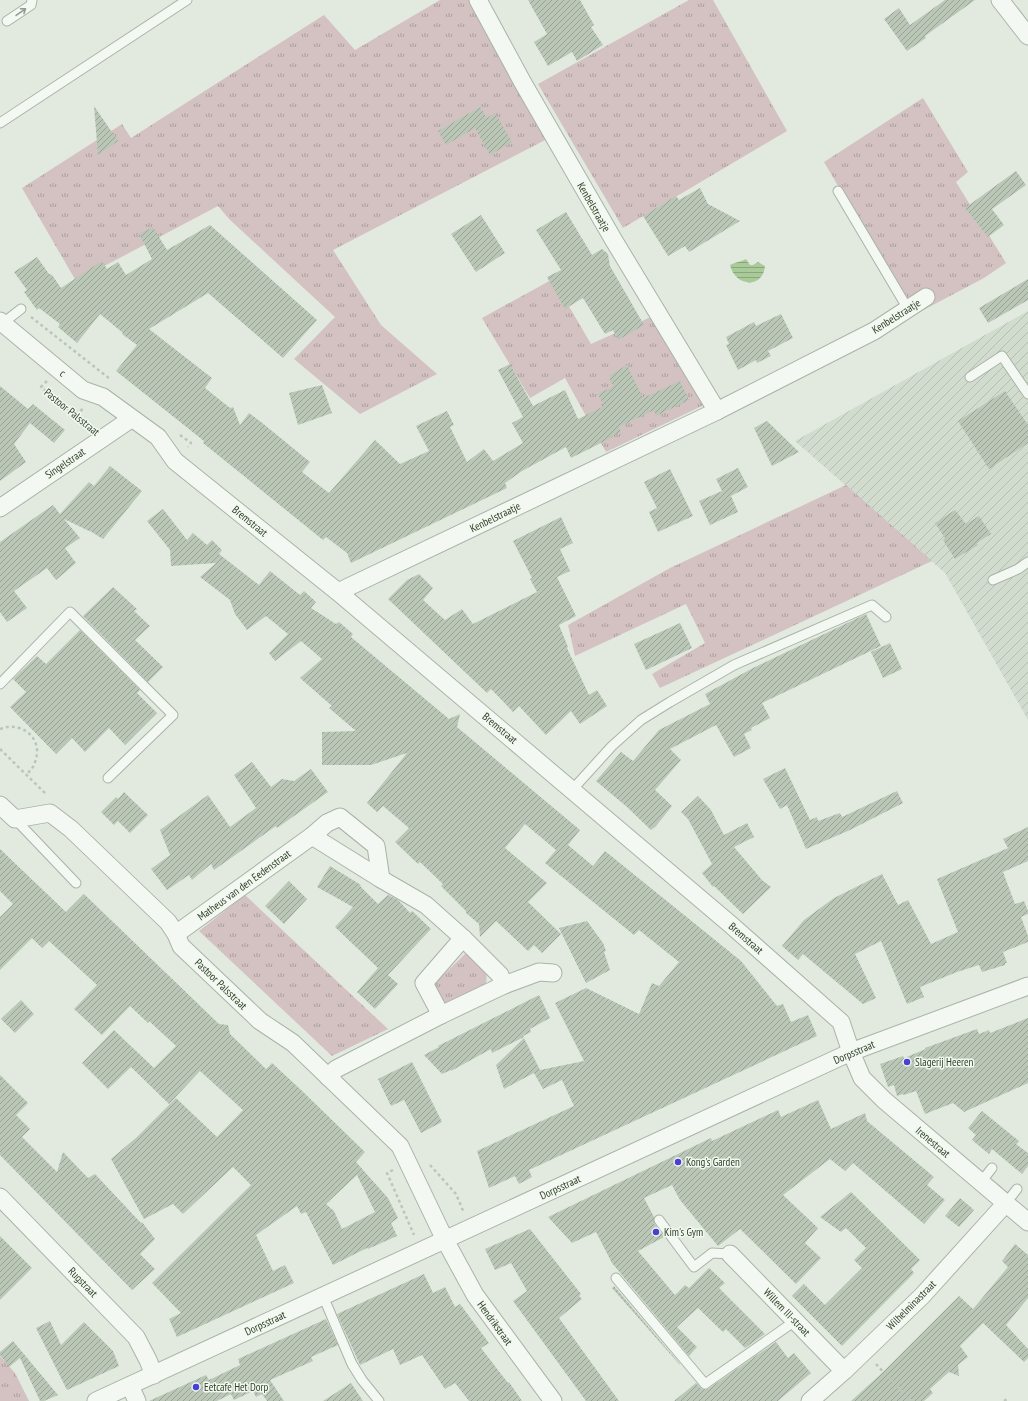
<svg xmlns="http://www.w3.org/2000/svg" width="1028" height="1401" font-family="'PT Sans Narrow',sans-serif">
	<defs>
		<pattern id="industrial-furrows" width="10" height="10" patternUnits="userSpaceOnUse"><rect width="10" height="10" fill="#d1dcce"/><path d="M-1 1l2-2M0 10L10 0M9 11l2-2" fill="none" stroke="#b4beb1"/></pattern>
		<pattern id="grass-tufts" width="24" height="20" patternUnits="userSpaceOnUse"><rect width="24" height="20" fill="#d4c1c2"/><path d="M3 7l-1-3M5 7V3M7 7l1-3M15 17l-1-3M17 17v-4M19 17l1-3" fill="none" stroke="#ac9e9e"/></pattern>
		<pattern id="water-rules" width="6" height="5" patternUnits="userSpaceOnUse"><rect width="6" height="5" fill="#a9cb9a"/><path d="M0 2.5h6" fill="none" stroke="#8aa67e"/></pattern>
		<pattern id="building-hatch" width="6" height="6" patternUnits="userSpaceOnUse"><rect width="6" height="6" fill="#bac7b7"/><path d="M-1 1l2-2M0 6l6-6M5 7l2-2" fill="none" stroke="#98a395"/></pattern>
	</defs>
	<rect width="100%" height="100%" fill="#e2eae0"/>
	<polygon fill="url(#industrial-furrows)" points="1028,311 1028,720 945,573 795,441"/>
	<g fill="url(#grass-tufts)">
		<polygon points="440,0 471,0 549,138 333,250 381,325 437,374 360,414 294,359 335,317 229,219 218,206 76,281 22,188 122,124 131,138 324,15 355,50"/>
		<polygon points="689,0 713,0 787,131 623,228 538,84"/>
		<polygon points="923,98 968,172 956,182 1006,263 984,278 914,315 824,162"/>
		<polygon points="553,279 591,344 653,316 706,404 606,452 565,378 530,398 482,318"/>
		<polygon points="846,485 932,561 660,688 652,674 705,643 686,604 575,656 568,625 670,568"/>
		<polygon points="245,895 388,1029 332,1056 199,931"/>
		<polygon points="466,953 487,972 486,983 445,1005 433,985"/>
		<polygon points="0,1356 15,1373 29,1401 0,1401"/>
	</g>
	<path fill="url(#water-rules)" d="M746,259L750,265H753L758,262L765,266C763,289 735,287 730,265C735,262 741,262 746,259Z"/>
	<g fill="url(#building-hatch)" fill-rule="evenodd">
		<polygon points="528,0 580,0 594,25 591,27 603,45 577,61 572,52 548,66 534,42 547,34"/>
		<polygon points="945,0 975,0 925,36 926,38 907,51 884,19 899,8 910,25"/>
		<polygon points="94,106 118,141 98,155"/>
		<polygon points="480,107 487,118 495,113 512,142 490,155 475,128 446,145 438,131"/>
		<polygon points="1016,171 1026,185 992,209 1004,225 988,237 965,208"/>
		<polygon points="700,188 708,204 740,221 689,252 685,246 668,256 643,216 676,196 679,200"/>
		<polygon points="566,212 592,255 602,249 608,254 610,266 644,325 618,340 613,330 605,334 583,298 565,309 547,277 561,270 536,230"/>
		<polygon points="481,215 505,253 476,272 451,234"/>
		<polygon points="210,225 317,320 283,358 208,293 149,329 212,378 205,388 230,408 233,407 240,425 249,413 261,422 310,462 302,472 329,493 375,440 400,464 429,451 416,426 447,411 454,425 450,427 467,462 484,449 493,461 523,443 512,423 523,417 498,370 510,364 533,406 565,390 578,419 604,406 598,394 614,386 610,381 610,375 627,365 643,398 680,381 689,400 656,416 654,410 619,427 621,432 613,436 613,437 571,458 566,447 522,471 505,483 507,488 351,563 347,553 326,537 323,540 203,443 204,441 116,371 137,345 122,334 123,333 100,314 77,343 58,327 60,324 39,308 37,310 24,292 27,290 14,272 37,257 49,274 52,275 61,288 102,261 107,269 118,262 126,275 152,259 139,234 153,227 167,250"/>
		<polygon points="1028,279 1028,300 988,323 979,308"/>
		<polygon points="781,314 793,338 768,351 771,356 757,363 756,360 738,370 726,345 729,344 726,337 754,322 756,326"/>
		<polygon points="322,385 332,413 298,425 289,393"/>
		<polygon points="0,386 28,409 33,404 65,430 54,443 30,423 14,444 26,462 0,481"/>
		<polygon points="1005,391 1028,425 1028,443 989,469 958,421"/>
		<polygon points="767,421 799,452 772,466 754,428"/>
		<polygon points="110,466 142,491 103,539 90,531 89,531 64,519 80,538 65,548 76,563 56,580 47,568 14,591 27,608 7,622 0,612 0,542 53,505 60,514 89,482 94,486"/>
		<polygon points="738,468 748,487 731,496 738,512 710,525 699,501 722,491 716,479"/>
		<polygon points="670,469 693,516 658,532 649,512 657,508 644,482"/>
		<polygon points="163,509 187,540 193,533 207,545 212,540 222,550 219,554 259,585 270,571 300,595 304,591 316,602 311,608 336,624 339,622 353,634 351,637 449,719 460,714 457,727 580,830 568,845 593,866 605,851 741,961 777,1006 783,1004 791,1022 808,1015 817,1036 529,1170 532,1177 519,1184 515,1176 489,1188 477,1151 574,1106 562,1080 543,1089 534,1073 504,1089 496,1065 524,1038 540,1070 584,1061 555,1003 586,988 639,1014 652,983 659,986 679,962 639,930 634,935 545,863 556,850 525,824 505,848 547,883 528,902 561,934 542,953 534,945 528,951 496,921 480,937 479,924 466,913 466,911 441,886 443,884 420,862 418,864 395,842 409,828 383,806 377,812 367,803 407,753 371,765 322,765 322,732 356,731 329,708 332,706 300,678 322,659 301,641 275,661 269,653 288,634 266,616 247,630 235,614 230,600 200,577 216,563 171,566 170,550 147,521"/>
		<polygon points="955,510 966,524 979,516 991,534 976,543 978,545 955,559 943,540 945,538 935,523"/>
		<polygon points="561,517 573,543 560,549 570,571 557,577 576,616 559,625 568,647 567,648 589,695 597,690 607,706 580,724 571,711 546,735 519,706 513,712 491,689 487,693 388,599 407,580 419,574 433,588 423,600 445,620 462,609 473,624 537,592 530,579 532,578 513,541"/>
		<polygon points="113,587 137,609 134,611 150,626 135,640 163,667 148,682 83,616"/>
		<polygon points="866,614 881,646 762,703 770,718 751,728 752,730 744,734 751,748 734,757 716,725 670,749 681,760 655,790 672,806 656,826 651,830 627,807 596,781 621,752 633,761 659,730 710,704 705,694 753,668"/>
		<polygon points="680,623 692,648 646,670 634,644"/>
		<polygon points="80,630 140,690 137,693 157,713 125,745 109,728 85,752 72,738 56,754 10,707 26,692 13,679 37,656 46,664"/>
		<polygon points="890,643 902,669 883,678 871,652"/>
		<polygon points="252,762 271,787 282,779 294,781 311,769 328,792 277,828 276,826 214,870 211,864 192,880 189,875 167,890 151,869 170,855 160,830 208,795 230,827 256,808 234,775"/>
		<polygon points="785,768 810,820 817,817 818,821 840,813 842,817 897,791 903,803 850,830 806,849 787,805 780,809 763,779"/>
		<polygon points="124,792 148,815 130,833 118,821 114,825 101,812 116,797 118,799"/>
		<polygon points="698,796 711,810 724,835 747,823 754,837 734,847 762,880 771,887 743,914 714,886 713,887 702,873 712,864 688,819 681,812"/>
		<polygon points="1028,827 1028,861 1003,872 1015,904 1024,901 1028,911 1028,914 1021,917 1028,936 1028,942 1003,952 1007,963 1005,963 1005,965 982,972 979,965 957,972 920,987 924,997 907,1004 881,941 855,954 876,998 863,1004 803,954 798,960 782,946 804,920 834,898 882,874 898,905 908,900 931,944 958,932 937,879 1008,848 1003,839"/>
		<path d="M0,849L66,912L84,894L219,1024L228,1025L230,1034L266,1069L272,1063L298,1087L365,1152L356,1162L388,1198L398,1218L391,1223L397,1236L368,1249L367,1248L333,1265L306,1212L301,1214L297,1206L256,1235L273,1271L285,1265L294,1283L177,1337L169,1319L181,1313L152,1283L251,1185L233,1167L183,1214L173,1204L144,1219L111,1159L137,1137L176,1098L217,1137L243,1110L200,1071L169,1104L131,1067L108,1089L82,1063L114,1030L154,1068L176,1046L149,1021L148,1023L130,1006L102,1035L74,1009L97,985L49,941L42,948L32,938L0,970V917L13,904L0,891ZM357,1175L375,1212L342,1229L334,1211L326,1204Z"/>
		<polygon points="330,866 361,885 360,886 378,904 388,895 398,900 410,913 412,911 431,929 388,975 398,984 375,1009 357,992 378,968 335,927 353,907 317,887"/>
		<polygon points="289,881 307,899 284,924 265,906"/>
		<polygon points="587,921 603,943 606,951 604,952 610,970 586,983 559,928"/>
		<polygon points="539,995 550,1018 530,1029 531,1032 523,1036 524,1037 492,1053 491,1049 451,1071 451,1070 442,1074 424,1055 439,1047 438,1046"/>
		<polygon points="21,1000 34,1014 15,1033 1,1019"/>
		<polygon points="1028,1018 1028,1083 964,1112 953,1103 925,1114 916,1091 904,1095 903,1094 897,1096 894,1085 888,1087 880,1064 903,1056 904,1058 926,1049 925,1048 977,1029 979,1034 989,1030 990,1033"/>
		<polygon points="412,1062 442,1122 421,1133 404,1100 391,1106 378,1079"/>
		<polygon points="0,1075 28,1103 16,1115 30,1129 22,1137 57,1172 63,1152 88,1178 95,1174 141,1223 142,1222 155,1239 140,1254 155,1269 132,1290 0,1155"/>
		<polygon points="818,1100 831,1129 865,1113 867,1121 934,1177 927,1185 945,1200 924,1224 853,1163 845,1171 830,1159 783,1195 818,1228 805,1243 821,1258 796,1284 740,1229 718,1246 680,1200 672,1185 644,1198 654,1217 654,1223 664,1237 638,1251 675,1295 685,1285 689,1288 709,1268 725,1283 719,1288 765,1334 745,1348 726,1329 723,1332 698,1308 677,1327 697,1347 689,1356 612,1263 596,1232 572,1243 548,1217 711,1138 712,1141 778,1110 781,1117"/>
		<polygon points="982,1111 1019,1141 1016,1144 1028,1153 1028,1166 1022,1174 992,1149 989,1154 972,1140 976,1135 968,1128"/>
		<polygon points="851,1192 920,1260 911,1269 914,1273 842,1346 792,1296 804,1284 825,1305 862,1268 854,1260 866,1248 846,1228 841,1232 820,1217"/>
		<polygon points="960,1198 974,1210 959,1227 945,1216"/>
		<polygon points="530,1229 581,1294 579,1296 582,1299 559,1318 619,1401 586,1401 513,1301 527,1291 511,1263 495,1270 485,1249"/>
		<polygon points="0,1236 32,1268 0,1300"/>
		<polygon points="1015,1244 1028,1255 1028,1298 1006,1325 1028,1349 1028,1358 1024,1362 983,1323 960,1346 968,1357 958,1365 959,1376 949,1372 930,1389 933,1393 924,1401 851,1401 882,1373 959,1296 973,1309 1008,1267 1002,1261"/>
		<polygon points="424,1274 433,1293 445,1287 455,1307 460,1304 489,1343 481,1348 508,1383 509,1382 522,1401 469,1401 455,1383 445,1389 422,1355 400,1365 393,1349 360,1365 337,1314"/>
		<polygon points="614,1286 680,1364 680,1365 612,1288"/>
		<polygon points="326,1319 338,1345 311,1357 313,1361 270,1380 284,1401 267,1401 262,1394 256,1397 253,1391 234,1400 231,1394 217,1401 149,1401 206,1375 209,1380 240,1365 238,1359"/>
		<polygon points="50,1321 61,1345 84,1322 113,1351 119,1366 67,1390 36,1328"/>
		<polygon points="13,1341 58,1395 44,1401 40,1401 20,1358 9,1367 0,1355 0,1352"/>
		<polygon points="776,1342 788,1358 794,1353 811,1373 778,1401 674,1401 696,1383 702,1389 708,1389"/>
		<polygon points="351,1383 363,1401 323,1401"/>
	</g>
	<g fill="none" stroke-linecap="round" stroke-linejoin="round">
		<g stroke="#a8b4a5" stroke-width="11">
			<g id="service">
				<polyline points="7,21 31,5 32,0"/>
				<polyline points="0,123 187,0"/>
				<polyline points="838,191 908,309"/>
				<polyline points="3,323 21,309"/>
				<polyline points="970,377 1002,356 1028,394"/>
				<polyline points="993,580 1018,569 1028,562"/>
				<polyline points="0,684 70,612 173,715 108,778"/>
				<polyline points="572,790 612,746 641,720 670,702 734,665 872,605 886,617"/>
				<polyline points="15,819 76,883"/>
				<polyline points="981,1182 992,1168"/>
				<polyline points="1006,1203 1017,1189"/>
				<polyline points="659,1220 694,1267 712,1253 730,1254"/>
				<polyline points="616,1278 705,1384 795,1321"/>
				<polyline points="323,1296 352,1364 362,1380 379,1401"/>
			</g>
		</g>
		<g stroke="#a8b4a5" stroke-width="19">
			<g id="minor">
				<polyline points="478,0 523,83 613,239 717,411"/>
				<polyline points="1000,0 1028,36"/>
				<polyline points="0,321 83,390 103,397 158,437 175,461 338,592 730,924 841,1022 851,1052 862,1078 884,1100 1028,1222"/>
				<polyline points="0,508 131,419"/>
				<polyline points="338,592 717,411 874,331 926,297"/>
				<polyline points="0,805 15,819 50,813 71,829 168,922 176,934 181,946 260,1021 293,1043 400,1146 445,1240 475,1295 553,1401"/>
				<polyline points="312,836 327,823 340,817 376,846 381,879"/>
				<polyline points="176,934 312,836 381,879 426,905 463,938 500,975 504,985 441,1015 336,1069 328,1077"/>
				<polyline points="504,985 539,972 553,973"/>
				<polyline points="441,1015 424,983 463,938"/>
				<polyline points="0,1197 136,1337 148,1360 154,1375"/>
				<polyline points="730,1254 844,1371"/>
				<polyline points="130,1386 137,1401"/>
				<polyline points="96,1401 851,1052 1028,986"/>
				<polyline points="810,1401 844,1371 922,1296 1006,1203"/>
			</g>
		</g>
		<g stroke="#bcc5ba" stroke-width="2.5" stroke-dasharray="3 3" stroke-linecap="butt">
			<polyline points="31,317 110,379"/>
			<polyline points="47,381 41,387 89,426"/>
			<polyline points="77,416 83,408"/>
			<polyline points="180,435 191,443 188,447"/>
			<path d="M0,729C22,720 44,739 35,762C34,767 30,771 26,775"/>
			<polyline points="0,749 47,795"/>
			<polyline points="430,1165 456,1194 464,1213"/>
			<polyline points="393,1170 387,1173 414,1235"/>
			<polyline points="876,1364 911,1401"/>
			<polyline points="1004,1401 1007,1399"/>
		</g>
		<use href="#service" stroke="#f4f8f3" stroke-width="9"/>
		<use href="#minor" stroke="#f4f8f3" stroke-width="17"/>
	</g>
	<defs><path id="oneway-shaft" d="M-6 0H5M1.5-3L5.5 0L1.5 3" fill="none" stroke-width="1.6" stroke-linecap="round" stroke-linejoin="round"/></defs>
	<use stroke="#909d8e" href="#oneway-shaft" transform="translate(21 12) rotate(-35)"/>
	<g fill="#4741d3" stroke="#f2f7f0" stroke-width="1.5">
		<circle cx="907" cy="1062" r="4"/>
		<circle cx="678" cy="1162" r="4"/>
		<circle cx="656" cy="1232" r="4"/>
		<circle cx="196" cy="1387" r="4"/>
	</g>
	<g text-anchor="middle" stroke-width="3" stroke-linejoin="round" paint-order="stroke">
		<g font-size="11" fill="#2d4228" stroke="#f2f7f0">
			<text transform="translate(594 207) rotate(60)" y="4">Kenbelstraatje</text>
			<text transform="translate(896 316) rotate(-32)" y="4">Kenbelstraatje</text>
			<text transform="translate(63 373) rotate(40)" y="4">c</text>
			<text transform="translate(72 412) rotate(39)" y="4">Pastoor Palsstraat</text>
			<text transform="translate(65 463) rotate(-34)" y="4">Singelstraat</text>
			<text transform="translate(495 517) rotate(-26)" y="4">Kenbelstraatje</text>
			<text transform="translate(250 521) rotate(39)" y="4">Bremstraat</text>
			<text transform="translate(500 728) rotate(40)" y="4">Bremstraat</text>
			<text transform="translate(244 885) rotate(-36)" y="4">Matheus van den Eedenstraat</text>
			<text transform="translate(746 938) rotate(41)" y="4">Bremstraat</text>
			<text transform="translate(221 984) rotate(44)" y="4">Pastoor Palsstraat</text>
			<text transform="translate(854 1052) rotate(-23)" y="4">Dorpsstraat</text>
			<text transform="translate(933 1142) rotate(40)" y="4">Irenestraat</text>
			<text transform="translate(560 1187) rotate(-25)" y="4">Dorpsstraat</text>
			<text transform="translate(83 1282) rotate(46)" y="4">Rugstraat</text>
			<text transform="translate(911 1305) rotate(-45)" y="4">Wilhelminastraat</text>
			<text transform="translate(787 1312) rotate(46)" y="4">Willem III-straat</text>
			<text transform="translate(265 1323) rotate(-25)" y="4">Dorpsstraat</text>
			<text transform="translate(495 1323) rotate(54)" y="4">Hendrikstraat</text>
		</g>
		<g font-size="11" fill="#2d4228" stroke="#f2f7f0" text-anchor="start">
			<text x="915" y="1066">Slagerij Heeren</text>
			<text x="686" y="1166">Kong's Garden</text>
			<text x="664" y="1236">Kim's Gym</text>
			<text x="204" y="1391">Eetcafe Het Dorp</text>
		</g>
	</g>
</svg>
